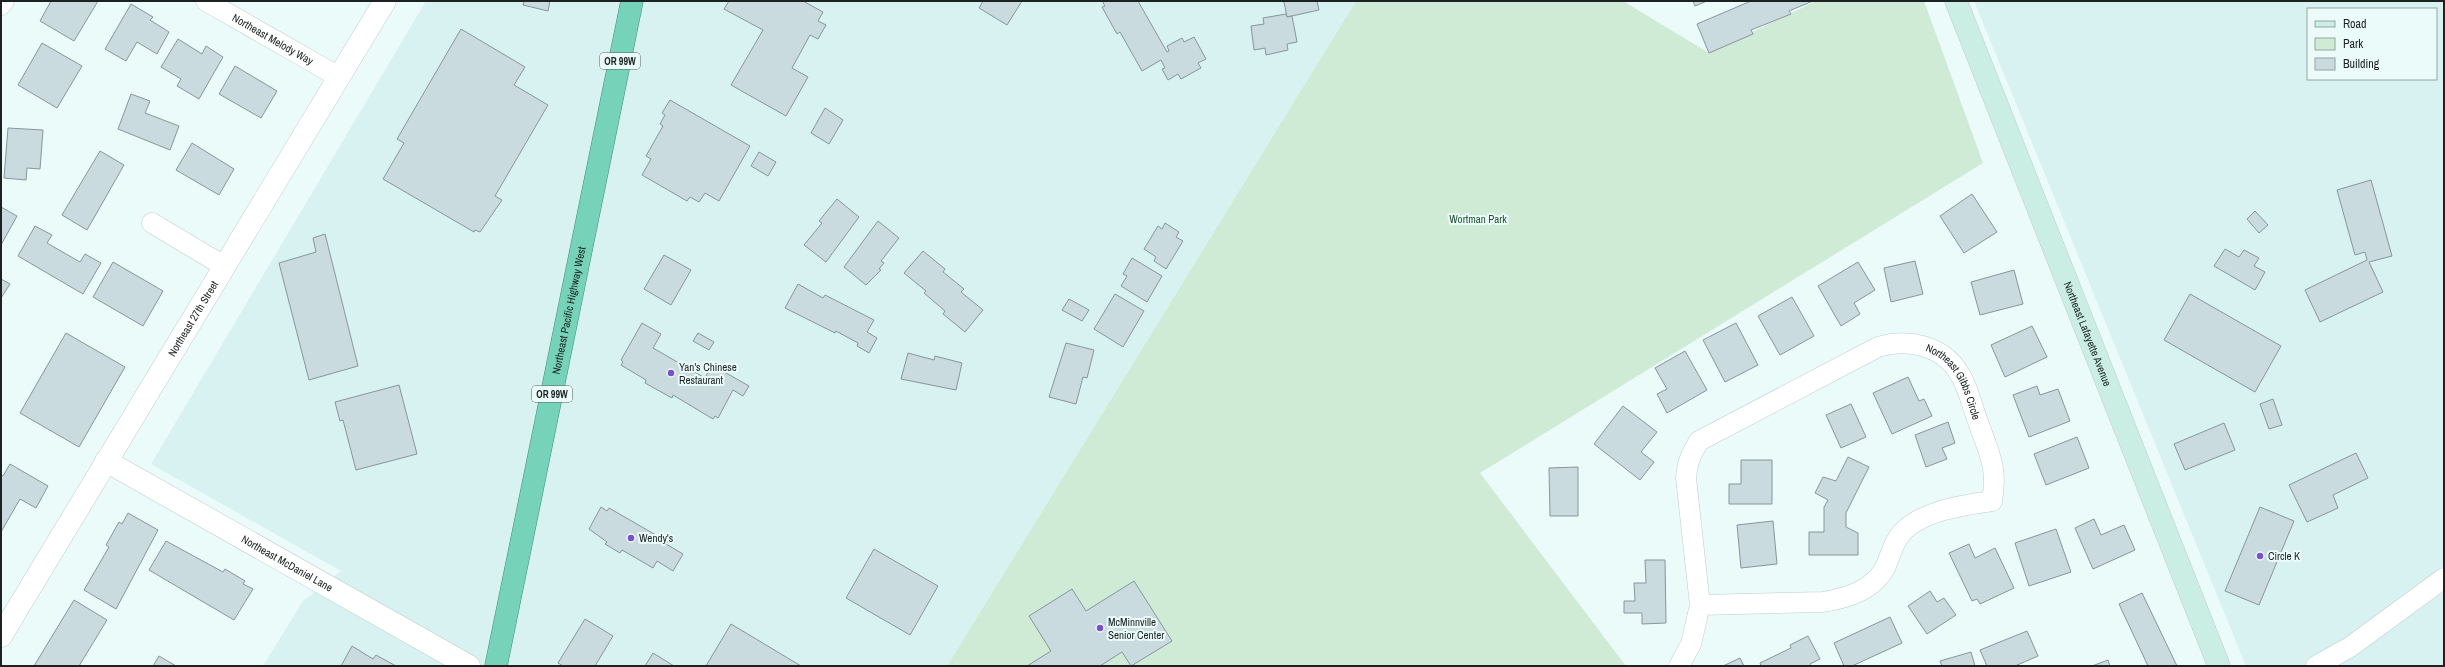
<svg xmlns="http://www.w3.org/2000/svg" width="2445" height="667" font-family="'Archivo Narrow',sans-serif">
	<rect width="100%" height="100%" fill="#eafbfa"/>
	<g fill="#d7f2f1" fill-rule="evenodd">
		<polygon points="426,1 1356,1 947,666 263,666 303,601 341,571 151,464"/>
		<path d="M1974,1H2444V666H2246ZM2308,9H2436V79H2308Z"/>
	</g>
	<polygon fill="#d0ebd5" points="1356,1 1623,1 1709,53 1816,1 1924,1 1983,163 1480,473 1626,666 947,666"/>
	<g fill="#cadbdf" stroke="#87969a">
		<polygon points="51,1 98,1 74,41 40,21"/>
		<polygon points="524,1 550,1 548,11 523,5"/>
		<polygon points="729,1 803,1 823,12 818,21 826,25 818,39 810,35 792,68 808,77 786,116 731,85 763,30 724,9"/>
		<polygon points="983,1 1022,1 1007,25 979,8"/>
		<polygon points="1102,1 1138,1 1167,52 1169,51 1167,46 1182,38 1184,42 1194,37 1206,59 1198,63 1201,68 1181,79 1178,74 1168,80 1162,69 1165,68 1161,60 1142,71 1120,32 1117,34 1102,7 1105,6"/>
		<polygon points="1280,1 1317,1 1319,10 1287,17 1284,2"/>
		<polygon points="1693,1 1707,1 1695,6"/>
		<polygon points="1751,1 1813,1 1789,11 1791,14 1751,30 1753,34 1709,53 1697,24"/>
		<polygon points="131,4 153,17 150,20 169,32 157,54 137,42 126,61 105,49"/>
		<polygon points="1286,14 1287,17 1292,16 1297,42 1287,44 1288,50 1266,55 1265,48 1254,50 1251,26 1264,24 1263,18"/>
		<polygon points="461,29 525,67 514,85 548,105 495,196 502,200 480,232 475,230 474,232 383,179 404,143 397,139"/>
		<polygon points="178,39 202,54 206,46 223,57 199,99 177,86 181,79 161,67"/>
		<polygon points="42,43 82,66 57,108 18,85"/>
		<polygon points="235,66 277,91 261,118 219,94"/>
		<polygon points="131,94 150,101 145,113 179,126 170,150 118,129"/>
		<polygon points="670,100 750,146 719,201 705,193 699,202 690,197 687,201 642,175 651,159 646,156 663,126 660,124 665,115 662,113"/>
		<polygon points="825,108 843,120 829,144 811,133"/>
		<polygon points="8,128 43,130 40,169 27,168 26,180 4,178"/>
		<polygon points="192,143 234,169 219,195 176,170"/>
		<polygon points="100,151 124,165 87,230 62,215"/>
		<polygon points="759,152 776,162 768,176 751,166"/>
		<polygon points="2371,180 2392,256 2369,262 2383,292 2320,322 2305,290 2367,260 2365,252 2355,255 2337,190"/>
		<polygon points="1972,194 1997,232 1964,253 1940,216"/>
		<polygon points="837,199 859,217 826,262 804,245 822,223 819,221"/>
		<polygon points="1,207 17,216 1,245"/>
		<polygon points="2255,211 2268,225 2259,233 2247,219"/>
		<polygon points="878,221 899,238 881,261 884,263 879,269 881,270 866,285 844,267"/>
		<polygon points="1165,223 1179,232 1176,237 1183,241 1166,269 1154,261 1156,257 1144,249 1158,226 1162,229"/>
		<polygon points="35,226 52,235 47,243 80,262 85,254 101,263 83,294 18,256"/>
		<polygon points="325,234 358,366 309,380 279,263 316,252 313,238"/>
		<polygon points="2225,249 2239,257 2244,250 2259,258 2254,266 2265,272 2255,290 2214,266"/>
		<polygon points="923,251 945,269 943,272 964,289 961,292 983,310 965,332 943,314 945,311 924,293 926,291 904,273"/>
		<polygon points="664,255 691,270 671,305 644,289"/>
		<polygon points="1132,258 1162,276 1147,302 1121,286 1127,276 1123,274"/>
		<polygon points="1915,261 1923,294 1891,302 1884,268"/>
		<polygon points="113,262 163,291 143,326 93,297"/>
		<polygon points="1858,262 1875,290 1854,303 1860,314 1841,326 1818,286"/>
		<polygon points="2014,270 2023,304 1980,315 1971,282"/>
		<polygon points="1,279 10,284 1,298"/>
		<polygon points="798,284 823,298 825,295 874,320 867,332 877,338 869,353 857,346 858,343 836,331 835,333 785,308"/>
		<polygon points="1115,294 1144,311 1123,347 1094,329"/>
		<polygon points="2190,294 2281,346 2255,392 2164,340"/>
		<polygon points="1792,297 1814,336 1780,355 1758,316"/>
		<polygon points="1069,299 1089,310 1082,321 1062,310"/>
		<polygon points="642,323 661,334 653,348 705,378 712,365 749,386 743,396 733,390 718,418 715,416 713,419 673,395 672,398 645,383 646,380 621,365 623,362 621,360"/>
		<polygon points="1736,323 1758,365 1725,382 1703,340"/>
		<polygon points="2032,326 2047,357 2005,377 1991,345"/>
		<polygon points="66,333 125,367 79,447 20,413"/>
		<polygon points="698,333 714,342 709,350 693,341"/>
		<polygon points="1066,343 1094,350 1087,378 1083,377 1076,404 1049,397"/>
		<polygon points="1685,351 1707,390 1667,413 1657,394 1667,389 1655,368"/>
		<polygon points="908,353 934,360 935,356 962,363 956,390 901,379"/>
		<polygon points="1908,377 1919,401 1924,399 1932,416 1892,434 1873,393"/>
		<polygon points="399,385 417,454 356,470 343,420 340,421 335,402"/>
		<polygon points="2037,386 2040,395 2058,389 2070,421 2029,437 2013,395"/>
		<polygon points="2273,399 2282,425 2269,429 2260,404"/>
		<polygon points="1851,404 1866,437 1841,448 1826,415"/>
		<polygon points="1623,406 1657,432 1641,452 1654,462 1640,480 1594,444"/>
		<polygon points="1948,422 1955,443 1942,448 1947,459 1926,467 1915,435"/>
		<polygon points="2224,423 2235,450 2185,470 2174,444"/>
		<polygon points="2077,437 2089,468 2046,485 2034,454"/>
		<polygon points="2356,453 2368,478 2333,495 2338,508 2307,522 2289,485"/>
		<polygon points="1848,457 1869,467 1846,513 1846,527 1858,533 1858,555 1809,555 1809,532 1824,532 1824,507 1828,500 1815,493 1823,477 1836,481"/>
		<polygon points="1741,460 1772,460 1772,504 1729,504 1729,484 1741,484"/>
		<polygon points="10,464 48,486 36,508 20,499 1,532 1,475 3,476"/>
		<polygon points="1578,467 1578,516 1550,516 1549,468"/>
		<polygon points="601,507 607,511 609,508 668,542 666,544 683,554 673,571 657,561 653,568 622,550 620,553 605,544 607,542 589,529"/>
		<polygon points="2260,507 2294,521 2259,605 2225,591"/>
		<polygon points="128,513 158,530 116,609 84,590 109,547 106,545 119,522 122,524"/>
		<polygon points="2094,519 2101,535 2124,525 2135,550 2093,569 2075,528"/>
		<polygon points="1773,521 1777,564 1741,568 1737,525"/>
		<polygon points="2056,529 2071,572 2029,586 2015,543"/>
		<polygon points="166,541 223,572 225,569 245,581 243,584 253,589 234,620 149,570"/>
		<polygon points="1969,544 1975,558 1995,548 2014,588 1980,604 1977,599 1972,601 1949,553"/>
		<polygon points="874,549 938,586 910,635 846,598"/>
		<polygon points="1645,560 1665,560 1666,623 1642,624 1642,613 1624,613 1624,601 1635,601 1634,583 1646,583"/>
		<polygon points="1134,581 1172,641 1131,666 1122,652 1100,666 1027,666 1051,651 1029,616 1072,589 1086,611"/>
		<polygon points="1930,591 1937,602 1944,598 1956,615 1927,634 1908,606"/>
		<polygon points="2142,593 2177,666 2148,666 2119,604"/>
		<polygon points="74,600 107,620 79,666 34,666"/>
		<polygon points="1890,617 1902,643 1852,666 1844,666 1834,643"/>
		<polygon points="585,619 613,636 595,666 563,666 558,663"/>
		<polygon points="731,624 801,666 706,666"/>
		<polygon points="2027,631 2038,656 2015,666 1987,666 1980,650"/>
		<polygon points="1808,636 1820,659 1810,664 1811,666 1761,666 1760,663 1791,648 1790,645"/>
		<polygon points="352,646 373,659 376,655 396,666 341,666"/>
		<polygon points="1971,652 1975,666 1942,666 1940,661"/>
		<polygon points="653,653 674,666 645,666"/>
		<polygon points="159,656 176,666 153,666"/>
		<polygon points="1740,658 1744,666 1723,666"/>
		<polygon points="2108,660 2110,666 2092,666"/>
	</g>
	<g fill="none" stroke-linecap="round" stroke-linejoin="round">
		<g stroke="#bdcdcd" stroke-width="21">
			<g id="minor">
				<path id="s1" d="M206,1L339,77"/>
				<polyline points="1,5 4,1"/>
				<polyline points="152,223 224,266"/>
				<path id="s2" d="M1679,666L1691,644L1700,605L1686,478C1687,463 1691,454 1699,441L1878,347C1907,338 1942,345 1959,373C1968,386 1972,406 1978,422C1989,453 1998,467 1992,501C1964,505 1919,511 1900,535C1893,544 1890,556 1886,566C1874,590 1848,598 1823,602L1700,605"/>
				<polyline points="2316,666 2350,647 2444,578"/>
			</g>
		</g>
		<g stroke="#bdcdcd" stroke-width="23">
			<g id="tertiary">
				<path id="s3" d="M106,461L469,666"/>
				<path id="s4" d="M1,636L385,1"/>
			</g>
		</g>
		<g stroke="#bdcdcd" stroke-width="23">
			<g id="secondary">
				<path id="s5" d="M1956,1L2219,666"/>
			</g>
		</g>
		<g stroke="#3f8d77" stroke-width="23">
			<g id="trunk">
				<path id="s6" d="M496,666L632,1"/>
			</g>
		</g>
		<use href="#minor" stroke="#fff" stroke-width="20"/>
		<use href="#tertiary" stroke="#fff" stroke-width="22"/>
		<use href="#secondary" stroke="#cbeee4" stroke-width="22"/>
		<use href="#trunk" stroke="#76d2b8" stroke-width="22"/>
	</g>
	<g fill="#7b50c9" stroke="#eafbfa" stroke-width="1.5">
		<circle cx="671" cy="373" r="4"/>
		<circle cx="631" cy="538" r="4"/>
		<circle cx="2260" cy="556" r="4"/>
		<circle cx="1100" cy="628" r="4"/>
	</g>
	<g text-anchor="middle" stroke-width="4" stroke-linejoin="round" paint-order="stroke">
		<g fill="#eafbfa" stroke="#596362" stroke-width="1">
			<rect x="600" y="53" width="40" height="16" rx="3"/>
			<rect x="532" y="386" width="40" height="16" rx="3"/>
		</g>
		<g font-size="10" font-weight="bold" fill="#1b2221">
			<text x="620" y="65">OR 99W</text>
			<text x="552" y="398">OR 99W</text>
		</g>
		<g font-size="11" fill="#1b2221" stroke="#eafbfa">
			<text dy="4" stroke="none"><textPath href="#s1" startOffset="77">Northeast Melody Way</textPath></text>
			<text dy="4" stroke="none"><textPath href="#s6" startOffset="363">Northeast Pacific Highway West</textPath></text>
			<text dy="4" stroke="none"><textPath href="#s4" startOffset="371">Northeast 27th Street</textPath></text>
			<text dy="4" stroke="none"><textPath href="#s5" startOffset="358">Northeast Lafayette Avenue</textPath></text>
			<text dy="4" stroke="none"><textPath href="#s2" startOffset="530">Northeast Gibbs Circle</textPath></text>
			<text dy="4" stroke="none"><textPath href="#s3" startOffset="208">Northeast McDaniel Lane</textPath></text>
		</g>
		<g font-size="11" fill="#265333" stroke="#eafbfa">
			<text x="1478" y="223">Wortman Park</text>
		</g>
		<g font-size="11" fill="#1b2221" stroke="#eafbfa" text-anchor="start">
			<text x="679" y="371">Yan's Chinese<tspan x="679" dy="13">Restaurant</tspan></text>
			<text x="639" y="542">Wendy's</text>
			<text x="2268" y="560">Circle K</text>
			<text x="1108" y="626">McMinnville<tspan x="1108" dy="13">Senior Center</tspan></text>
		</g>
	</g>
	<rect width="2445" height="667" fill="none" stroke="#1b2221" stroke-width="4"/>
	<rect x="2307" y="8" width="130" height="72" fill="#eafbfa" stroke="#97a4a3"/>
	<rect x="2315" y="21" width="20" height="6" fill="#cbeee4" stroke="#97a4a3"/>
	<text x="2343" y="28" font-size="12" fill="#1b2221">Road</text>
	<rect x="2315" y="38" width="20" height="12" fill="#d0ebd5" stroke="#97a4a3"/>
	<text x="2343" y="48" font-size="12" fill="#1b2221">Park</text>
	<rect x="2315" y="58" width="20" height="12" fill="#cadbdf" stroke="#97a4a3"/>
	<text x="2343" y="68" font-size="12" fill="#1b2221">Building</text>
</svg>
